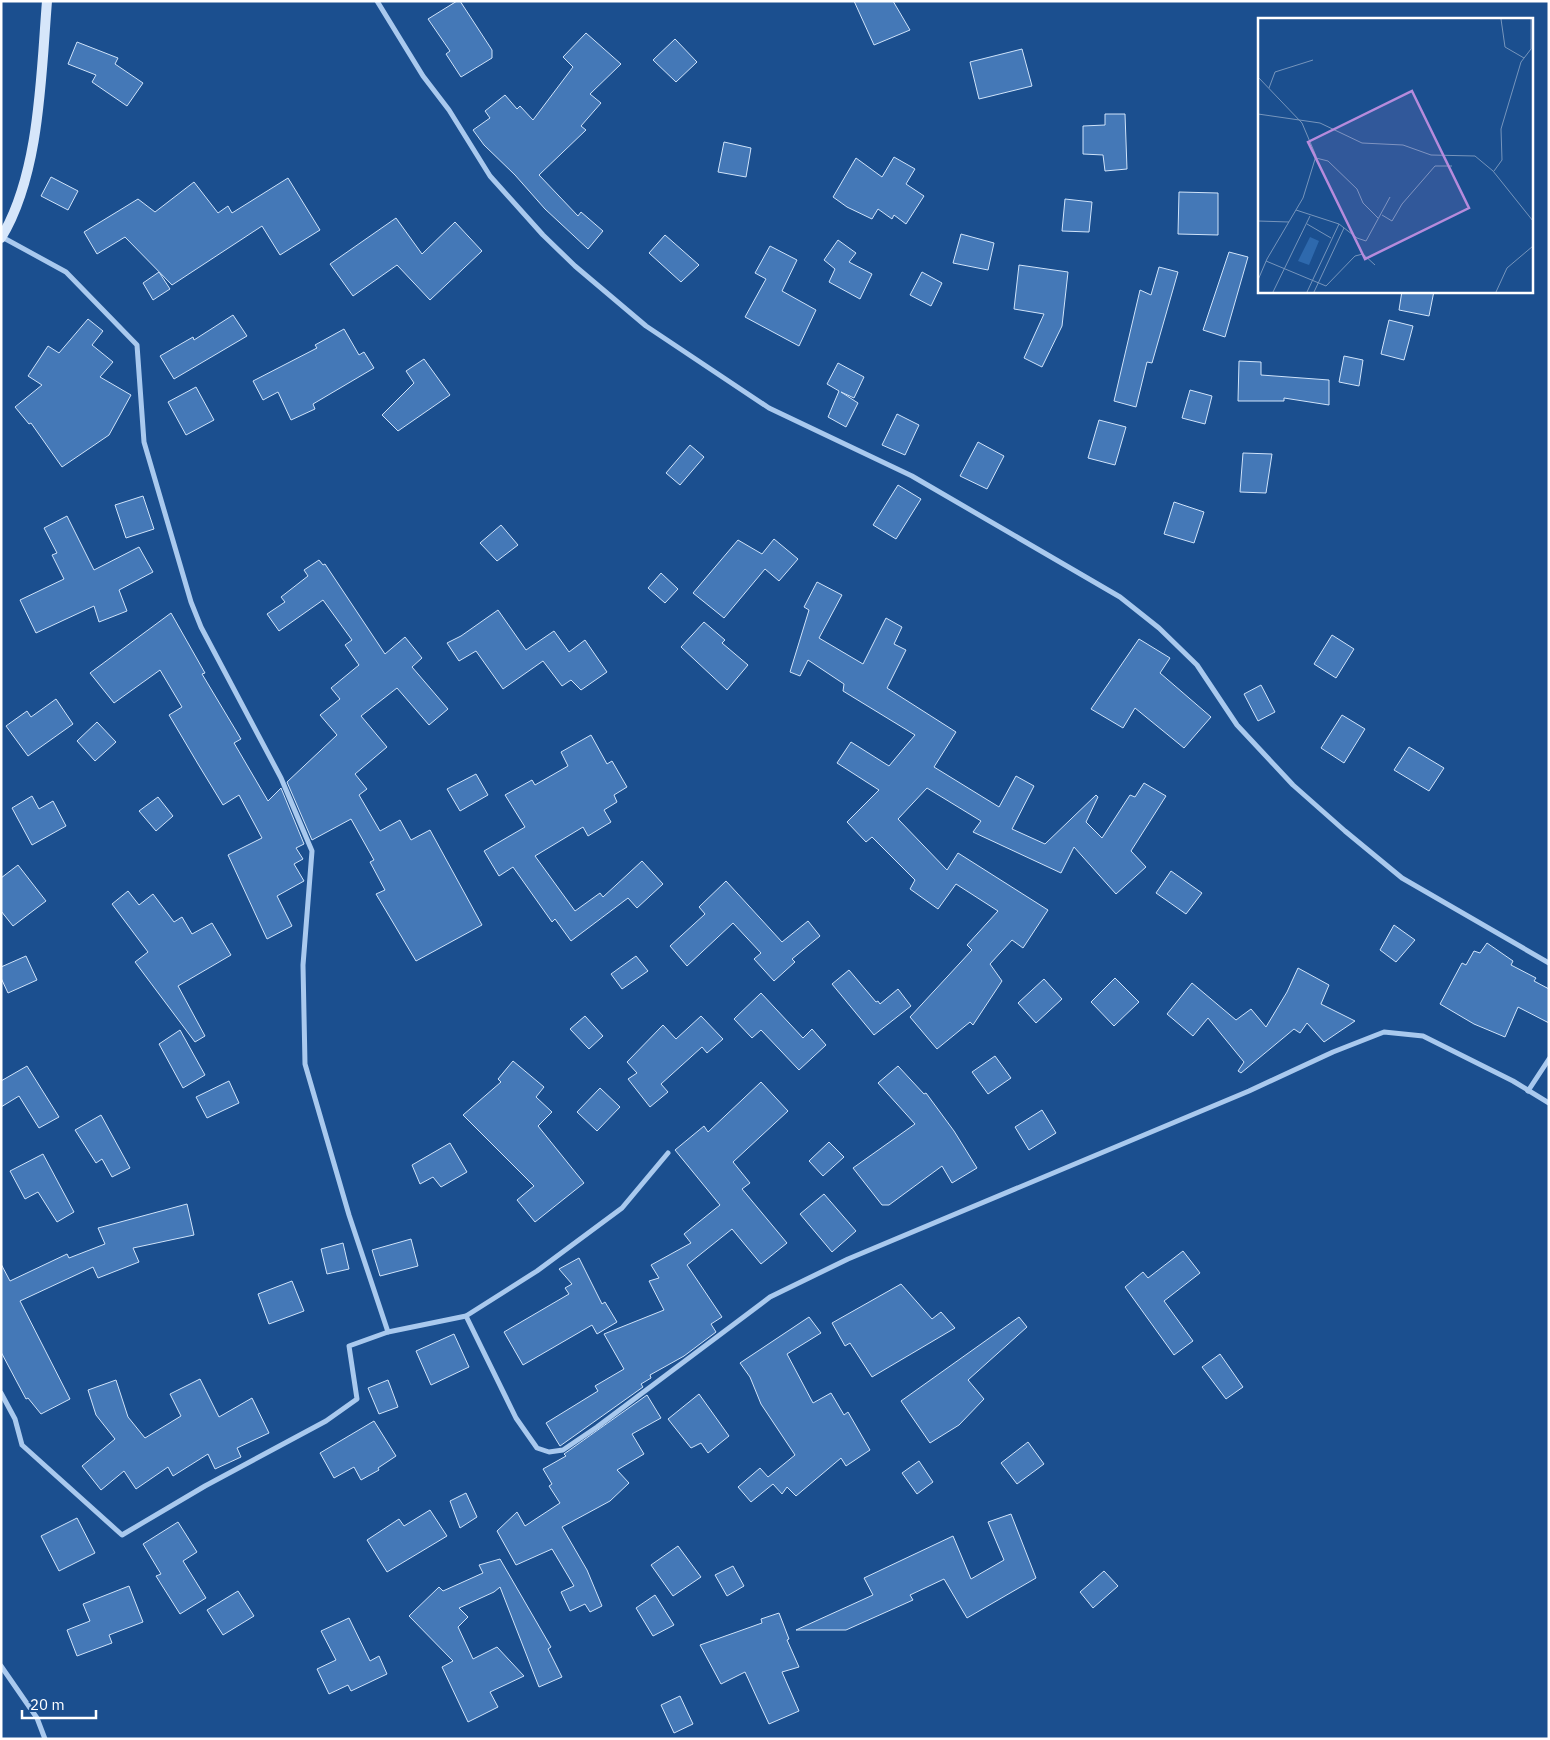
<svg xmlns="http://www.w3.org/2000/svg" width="1550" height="1740" font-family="'IBM Plex Sans',sans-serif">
	<rect width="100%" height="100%" fill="#1b4f8f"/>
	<g fill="#4478b7" stroke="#cfe3fa">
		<polygon points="457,1 460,1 492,50 492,58 461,77 446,54 450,51 428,19"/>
		<polygon points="854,1 893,1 910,30 874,45"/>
		<polygon points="586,33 621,64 590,94 601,103 581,126 586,130 539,175 578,216 581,212 603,231 588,249 545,209 515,175 484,145 473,130 490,118 485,111 505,95 517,109 520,106 533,120 573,67 563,57"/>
		<polygon points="675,39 697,62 676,82 653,60"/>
		<polygon points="77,42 118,58 115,64 143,83 127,106 92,82 96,75 68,64"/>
		<polygon points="1022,49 1032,86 979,99 970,62"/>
		<polygon points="1105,114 1125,114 1127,169 1105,171 1103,155 1083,154 1083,126 1105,125"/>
		<polygon points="724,142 751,148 746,177 718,172"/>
		<polygon points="894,157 915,169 906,184 924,196 906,224 894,215 892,219 878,209 872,219 847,207 833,197 856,158 882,177"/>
		<polygon points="51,177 78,191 68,210 41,196"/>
		<polygon points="288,178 320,230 280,255 262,226 172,285 125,237 97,254 84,232 138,199 155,212 194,182 218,213 228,206 232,213"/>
		<polygon points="1179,192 1218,193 1218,235 1178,234"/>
		<polygon points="1065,199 1092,202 1089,232 1062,231"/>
		<polygon points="396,218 422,254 455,222 482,251 430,300 397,265 353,296 330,264"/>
		<polygon points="961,234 994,243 988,270 953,263"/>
		<polygon points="665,235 699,265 681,282 649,253"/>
		<polygon points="838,240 856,253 849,262 872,274 860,299 829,282 835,269 824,260"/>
		<polygon points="770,246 797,260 782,291 816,310 799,346 745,317 766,279 755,273"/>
		<polygon points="1229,252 1248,257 1225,337 1203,330"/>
		<polygon points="1019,265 1068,272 1062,326 1042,367 1024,358 1044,314 1014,309"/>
		<polygon points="1159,267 1178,272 1152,363 1147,362 1136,407 1114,401 1140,290 1151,295"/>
		<polygon points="159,272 170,289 153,300 143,283"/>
		<polygon points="922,272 942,283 931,306 910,295"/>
		<polygon points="1402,291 1434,291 1429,316 1399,310"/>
		<polygon points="233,315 247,336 174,379 160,356 193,337 194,340"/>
		<polygon points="88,319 103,331 92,345 113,362 100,377 131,395 109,435 62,467 31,423 29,424 15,407 42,385 28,376 48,346 59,353"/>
		<polygon points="1389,320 1413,326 1404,360 1381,354"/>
		<polygon points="344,329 359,355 364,352 374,368 313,404 315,409 291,420 278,392 263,400 253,381 317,348 315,345"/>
		<polygon points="1344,356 1363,360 1359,386 1339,382"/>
		<polygon points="424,359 450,395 398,431 382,415 414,383 406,371"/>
		<polygon points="1239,361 1261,362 1261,375 1329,380 1329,405 1284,398 1284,401 1238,401"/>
		<polygon points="838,363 864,377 854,398 841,392 858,403 846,427 828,417 839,391 827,384"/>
		<polygon points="196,387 214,420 186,435 168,402"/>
		<polygon points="1190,390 1212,396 1205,424 1182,418"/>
		<polygon points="897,414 919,425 905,455 882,445"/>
		<polygon points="1099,420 1126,427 1115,465 1088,458"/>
		<polygon points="978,442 1004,456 987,489 960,476"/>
		<polygon points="690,445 704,457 680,485 666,473"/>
		<polygon points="1243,453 1272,454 1266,493 1240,492"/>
		<polygon points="898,485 921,499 896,539 873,525"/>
		<polygon points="143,496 154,529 126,538 115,505"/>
		<polygon points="1174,502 1204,512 1194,543 1164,534"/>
		<polygon points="67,516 94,570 139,547 153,572 119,590 127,611 99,622 94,606 36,633 20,600 64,579 52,555 57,553 44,528"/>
		<polygon points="501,525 518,545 497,561 480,543"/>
		<polygon points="774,539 798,559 779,581 765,569 724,618 693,593 738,540 762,554"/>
		<polygon points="319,560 323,565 325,564 385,654 405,637 422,658 412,667 448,709 429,725 397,688 361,716 387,747 355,774 367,789 359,795 380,831 400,820 411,840 430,830 482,925 416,961 376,894 385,890 370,862 374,860 351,819 312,840 287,782 337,735 320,715 340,699 331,688 359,665 345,645 352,640 323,600 279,631 267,614 285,602 281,597 308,576 304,570"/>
		<polygon points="661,573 678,589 665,603 648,588"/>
		<polygon points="817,582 842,595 819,638 863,664 886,618 902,627 894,644 906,650 887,688 956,732 934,767 999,807 1016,776 1034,786 1012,829 1045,844 1096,795 1098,797 1086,822 1102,838 1130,795 1135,797 1144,783 1166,796 1131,851 1146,867 1116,894 1074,847 1061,873 973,832 981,821 927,788 898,819 947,870 958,853 1048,910 1023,948 1012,940 990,964 1002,981 973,1025 970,1022 937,1049 910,1017 972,950 967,945 998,911 956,884 938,909 910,889 915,880 872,837 866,842 847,822 879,790 837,763 851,742 889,766 915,735 843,691 844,684 808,660 800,676 790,672 809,610 804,607"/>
		<polygon points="498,610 526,650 554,631 569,652 585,640 607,672 581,690 571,680 562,686 543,661 503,689 476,651 459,661 447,643 461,636"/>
		<polygon points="171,613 205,673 202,674 241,739 234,743 268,801 281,788 304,844 296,848 303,859 294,864 304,881 277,896 292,926 267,939 228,855 262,838 239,795 223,805 198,764 169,715 182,707 160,670 114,703 90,673"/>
		<polygon points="704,622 725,640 722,643 748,665 727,690 681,647"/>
		<polygon points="1332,635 1354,649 1336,678 1314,664"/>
		<polygon points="1139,639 1170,658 1160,673 1211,717 1184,748 1135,708 1123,728 1091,709"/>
		<polygon points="1261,685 1275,712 1258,721 1244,694"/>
		<polygon points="56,699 73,724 28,756 6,726 27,711 31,717"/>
		<polygon points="1342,715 1365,729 1344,763 1321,748"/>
		<polygon points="97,722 116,742 95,761 77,741"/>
		<polygon points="591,735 607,764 612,761 627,787 614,795 617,802 604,810 611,822 588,836 583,827 535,856 575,911 600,893 603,897 642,861 663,884 637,908 628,898 571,941 555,919 552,922 513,867 499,876 484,851 525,827 505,795 532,780 535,785 568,766 561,752"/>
		<polygon points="1409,747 1444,768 1429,791 1394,770"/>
		<polygon points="476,774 488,795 460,811 447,789"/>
		<polygon points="32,796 39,809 53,801 66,826 32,845 12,808"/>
		<polygon points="158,797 173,816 156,831 139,811"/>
		<polygon points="18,865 46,901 13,926 1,911 1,878"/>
		<polygon points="1171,871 1202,893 1186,914 1156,893"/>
		<polygon points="726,881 782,942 808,921 820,936 792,959 795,962 774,981 754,959 761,953 733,923 687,966 670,946 705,914 699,907"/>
		<polygon points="128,891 139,905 153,894 174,922 182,917 192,934 212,923 231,955 178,986 205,1036 195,1042 135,962 148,952 112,904"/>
		<polygon points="1394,925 1415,940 1396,962 1380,950"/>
		<polygon points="1487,943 1513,961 1511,965 1536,978 1534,981 1549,989 1549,1023 1518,1007 1505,1037 1474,1024 1440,1004 1462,963 1466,965 1474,951 1480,953"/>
		<polygon points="26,956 37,980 8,993 1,978 1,967"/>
		<polygon points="636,956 648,971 622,989 611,974"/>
		<polygon points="1298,968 1329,985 1321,1004 1355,1021 1324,1042 1307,1023 1300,1033 1294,1029 1241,1073 1238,1071 1244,1062 1208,1018 1193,1036 1167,1014 1192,983 1236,1020 1251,1009 1266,1027 1287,992"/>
		<polygon points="849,970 876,1002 878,1001 880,1004 898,989 911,1006 874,1035 832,984"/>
		<polygon points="1115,978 1139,1002 1114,1026 1091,1002"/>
		<polygon points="1044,979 1062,999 1036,1023 1018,1003"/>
		<polygon points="761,993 803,1038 812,1029 826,1045 799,1070 761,1030 752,1038 734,1019"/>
		<polygon points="585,1016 603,1036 589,1049 570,1029"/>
		<polygon points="701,1016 723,1039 707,1053 702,1047 661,1084 668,1092 650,1107 628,1079 637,1073 627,1062 663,1025 676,1039"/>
		<polygon points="180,1030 205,1075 183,1088 159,1044"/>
		<polygon points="995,1056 1011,1078 988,1094 972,1072"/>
		<polygon points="513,1061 544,1087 536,1097 552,1112 538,1126 584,1183 535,1222 517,1200 534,1186 463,1115 501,1082 498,1079"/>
		<polygon points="27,1066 59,1117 39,1128 19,1096 1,1107 1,1081"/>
		<polygon points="898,1066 924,1094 926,1093 954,1131 977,1168 952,1183 942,1166 889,1205 882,1205 853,1168 915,1124 878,1083"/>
		<polygon points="229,1081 239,1103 207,1118 196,1097"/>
		<polygon points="761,1082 788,1111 733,1162 750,1183 742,1189 787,1243 761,1264 732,1229 687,1265 722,1317 711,1324 716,1332 684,1356 650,1375 651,1378 641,1384 643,1387 560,1446 546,1423 598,1391 595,1386 624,1369 604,1334 664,1310 649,1281 659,1278 651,1265 691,1243 684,1234 720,1205 675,1150 704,1126 708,1132"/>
		<polygon points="600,1088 620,1107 597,1131 577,1112"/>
		<polygon points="1042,1110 1056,1133 1029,1150 1015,1127"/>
		<polygon points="101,1115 130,1168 112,1177 102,1159 96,1163 75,1130"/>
		<polygon points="829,1142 844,1157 823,1176 809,1161"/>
		<polygon points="450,1143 467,1172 441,1187 433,1177 420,1184 412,1165"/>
		<polygon points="43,1154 74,1212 57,1222 38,1192 25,1199 10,1171"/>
		<polygon points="824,1194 856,1231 832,1252 800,1214"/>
		<polygon points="187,1204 194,1235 133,1248 139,1262 98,1278 93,1267 20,1301 70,1399 41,1414 28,1398 26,1399 1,1352 1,1264 10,1281 67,1254 69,1258 105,1244 98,1228"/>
		<polygon points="411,1239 418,1266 380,1276 372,1250"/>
		<polygon points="343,1243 349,1269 327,1274 321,1249"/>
		<polygon points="1183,1251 1200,1273 1164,1301 1193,1341 1174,1355 1125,1287 1143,1272 1148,1278"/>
		<polygon points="579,1258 602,1304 605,1302 617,1322 597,1334 592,1325 523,1365 504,1332 569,1294 565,1288 572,1284 559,1269"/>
		<polygon points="292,1281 304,1311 269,1324 258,1294"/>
		<polygon points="901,1284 932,1319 941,1312 955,1328 872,1377 850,1343 845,1346 832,1323"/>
		<polygon points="809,1317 821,1333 787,1354 813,1403 831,1393 844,1415 848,1412 870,1450 846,1466 841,1458 796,1496 787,1487 782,1494 773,1484 751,1502 738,1487 760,1468 768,1477 795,1455 761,1404 750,1377 740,1363"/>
		<polygon points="1019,1317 1027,1327 968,1380 984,1399 959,1425 930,1443 901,1401"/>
		<polygon points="454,1334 469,1367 431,1385 416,1351"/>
		<polygon points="1220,1354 1243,1387 1226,1399 1202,1367"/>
		<polygon points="200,1379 219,1417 252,1398 269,1433 237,1448 241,1457 215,1469 208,1454 173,1476 168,1467 136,1489 124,1471 101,1490 82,1466 115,1439 96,1415 88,1390 116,1380 128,1417 145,1438 181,1416 170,1394"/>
		<polygon points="388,1380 398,1407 379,1414 368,1388"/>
		<polygon points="699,1394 729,1436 708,1453 701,1443 691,1448 668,1419"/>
		<polygon points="647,1395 661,1418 632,1434 644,1454 617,1470 629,1483 610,1501 562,1527 587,1570 602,1606 590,1612 585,1604 570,1611 561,1592 574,1586 552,1549 516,1565 497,1531 517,1512 525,1526 560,1503 549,1486 552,1484 543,1469 566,1456 564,1454"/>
		<polygon points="374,1421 396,1456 378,1468 379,1470 361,1480 354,1467 334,1478 320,1453"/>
		<polygon points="1028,1442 1044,1464 1017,1484 1001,1463"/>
		<polygon points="919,1461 933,1482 917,1494 902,1473"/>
		<polygon points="466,1493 477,1517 460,1528 450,1501"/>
		<polygon points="430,1510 447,1536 387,1572 367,1540 399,1519 404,1526"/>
		<polygon points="1011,1514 1036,1578 967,1618 944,1579 910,1595 913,1600 846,1630 796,1630 873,1595 864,1578 953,1536 971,1579 1004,1560 988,1522"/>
		<polygon points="77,1518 95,1553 59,1571 41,1536"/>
		<polygon points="178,1522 197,1552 183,1561 206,1598 180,1614 156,1576 161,1574 143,1544"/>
		<polygon points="678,1546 701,1577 673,1596 651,1565"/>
		<polygon points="500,1559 551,1647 548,1649 562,1677 539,1687 500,1587 494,1592 459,1608 468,1617 458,1627 473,1659 497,1647 524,1676 490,1692 498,1707 468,1722 442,1667 453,1661 409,1616 439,1587 443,1591 483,1573 479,1565"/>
		<polygon points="733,1566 744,1586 727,1596 715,1575"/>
		<polygon points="1104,1571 1118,1586 1093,1608 1080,1592"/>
		<polygon points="129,1586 143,1622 109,1635 112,1643 77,1656 67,1630 90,1621 83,1604"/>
		<polygon points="238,1591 254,1616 223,1635 207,1610"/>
		<polygon points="655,1595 674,1625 653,1636 636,1608"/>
		<polygon points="779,1613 789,1639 787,1640 799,1667 782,1672 799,1711 769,1724 745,1672 721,1684 700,1645 762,1623 761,1619"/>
		<polygon points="349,1618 370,1661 379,1656 387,1674 351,1691 348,1685 329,1694 317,1669 336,1660 321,1631"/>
		<polygon points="680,1696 693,1724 674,1733 661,1705"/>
	</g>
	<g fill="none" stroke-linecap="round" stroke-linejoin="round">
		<g stroke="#a9c9ee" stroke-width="5">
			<polyline points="377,1 423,76 449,110 490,176 543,235 575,266 646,326 769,408 912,476 1120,597 1159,628 1197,665 1237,725 1293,785 1345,831 1402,878 1549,963"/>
			<polyline points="2,237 66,272 137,345 144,442 191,602 201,627 281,778 312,851 303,965 305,1064 349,1215 388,1332"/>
			<polyline points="1528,1091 1549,1059"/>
			<polyline points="466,1316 516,1418 537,1448 549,1452 563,1450 597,1427 770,1297 848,1259 1249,1091 1333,1052 1384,1032 1423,1036 1513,1081 1549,1103"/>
			<polyline points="1,1393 15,1419 22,1445 122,1535 205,1486 326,1421 357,1399 349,1346 388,1332 466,1316 537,1271 622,1208 668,1153"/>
			<polyline points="1,1666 37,1718 45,1739"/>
		</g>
		<path stroke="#d6e6fa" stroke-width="10" d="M1,238C40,174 41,75 47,1"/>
	</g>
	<g transform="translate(1258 18)">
		<rect width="275" height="275" fill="#1b4f8f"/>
		<path d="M52,219L61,223L51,247L40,243Z" fill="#2e69ad"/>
		<path fill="none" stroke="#7695bc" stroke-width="1" d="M243,1L247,29L266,40M0,59L44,105L58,138L45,180L9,241L0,262M11,70L17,54L55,42M0,96L62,105L104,125L145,127L173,137L217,138L235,153L275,203M58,140L70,143L99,171L105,185L120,200M236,153L244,142L243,111L263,44L273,31V1M38,192L81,206L99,220L108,223L132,179M124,197L134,203L144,186L177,148H194M0,203L31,204M49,206L73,220M8,243L68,268L97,238L105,236L117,247M15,274L52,198M49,274L81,206M56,274L86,210M238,274L249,250L275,228"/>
		<path fill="#b68bdc" fill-opacity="0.15" stroke="#b68bdc" stroke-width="2.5" d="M154,73L211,190L107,241L50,124Z"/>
		<rect width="275" height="275" fill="none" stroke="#fff" stroke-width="2.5"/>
	</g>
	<rect width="1550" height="1740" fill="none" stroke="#ffffff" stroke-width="5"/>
	<path d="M22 1710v8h74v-8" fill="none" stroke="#ffffff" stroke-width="2.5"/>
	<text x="30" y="1710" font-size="15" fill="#ffffff" stroke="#1b4f8f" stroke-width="4" paint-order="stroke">20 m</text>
</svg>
